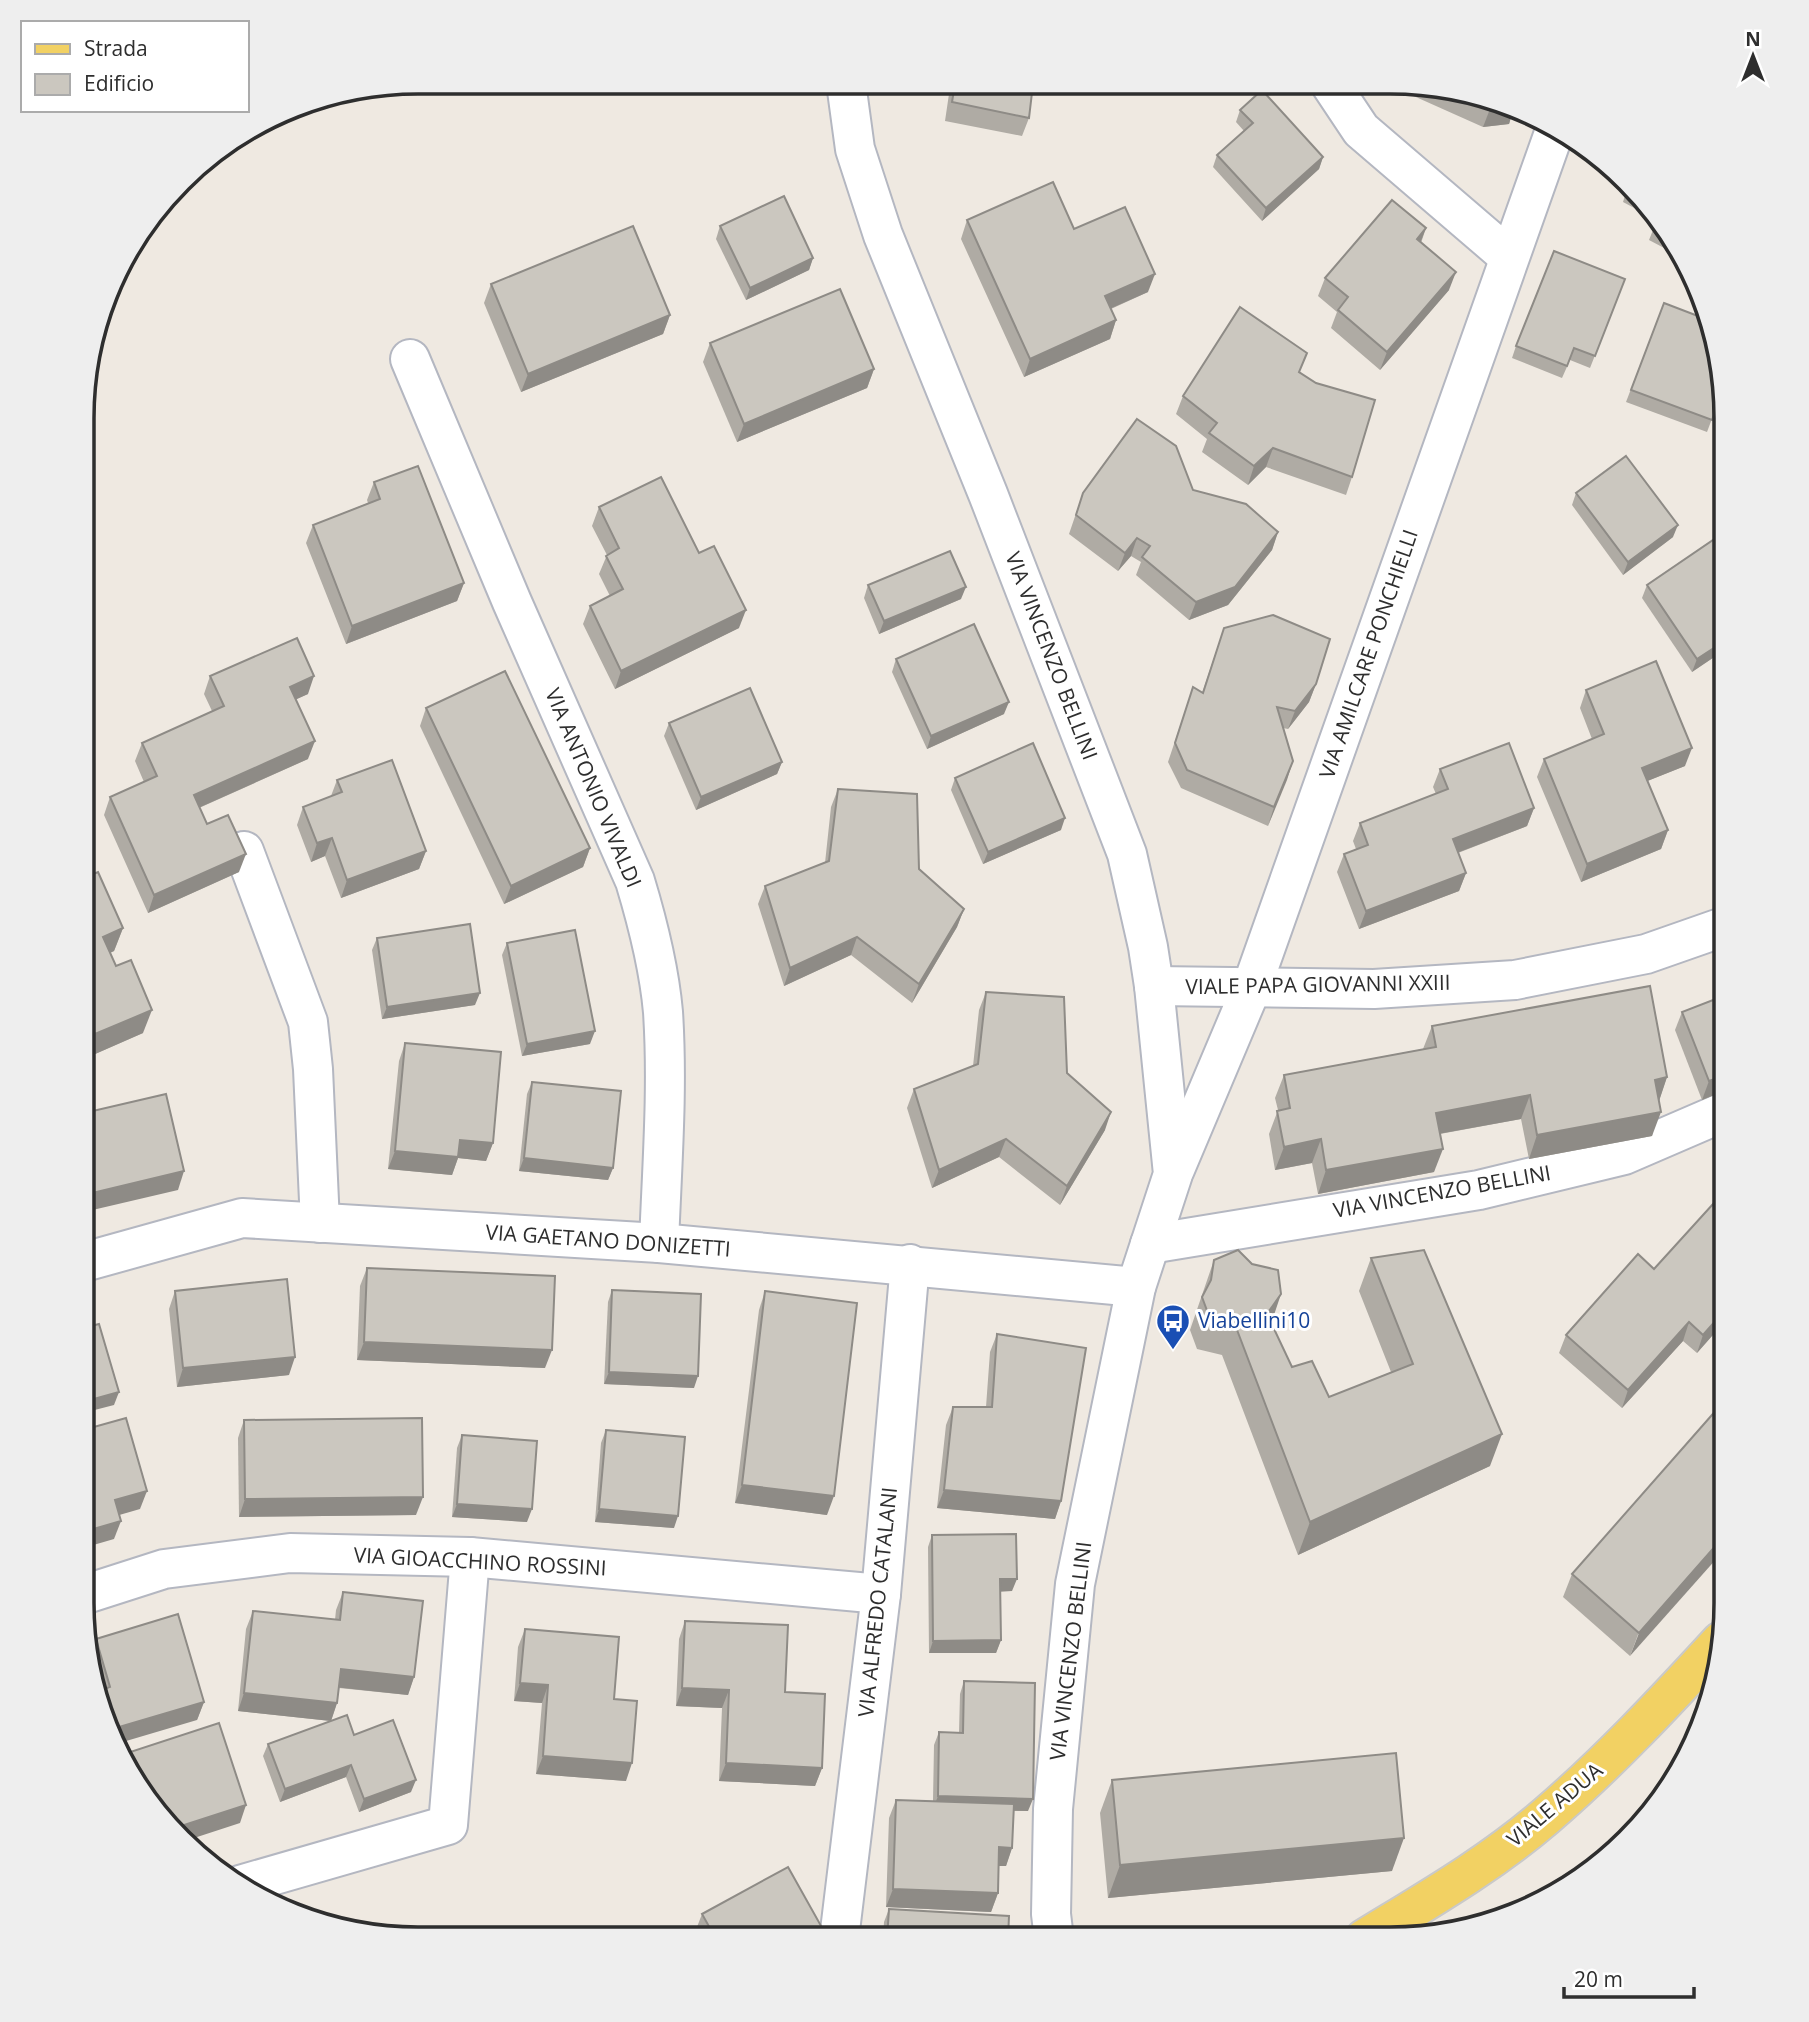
<svg xmlns="http://www.w3.org/2000/svg" width="1809" height="2022" font-family="'Open Sans',sans-serif">
	<rect width="100%" height="100%" fill="#efe9e1"/>
	<g fill="none" stroke-linecap="round" stroke-linejoin="round">
		<g stroke="#b4b7c1" stroke-width="42">
			<g id="minor">
				<polyline points="846,83 855,149 883,235 988,494 1127,854 1148,947 1154,986 1173,1174 1136,1287 1075,1584 1053,1809 1051,1914 1054,1939"/>
				<polyline points="1331,85 1361,130 1509,257"/>
				<path d="M410,359L512,602L635,881C648,924 659,967 663,1012C668,1089 662,1166 659,1243"/>
				<polyline points="244,851 308,1022 313,1069 320,1223"/>
				<polyline points="1154,986 1374,989 1515,980 1646,954 1726,926"/>
				<polyline points="1175,1169 1251,989 1555,130"/>
				<polyline points="1150,1244 1479,1190 1624,1155 1726,1111"/>
				<polyline points="84,1262 242,1218 659,1243 1136,1287"/>
				<polyline points="83,1595 164,1569 290,1553 470,1557 881,1594"/>
				<polyline points="240,1885 448,1825 470,1557"/>
				<polyline points="839,1939 881,1594 910,1264"/>
			</g>
		</g>
		<g stroke="#c9c9c9" stroke-width="42">
			<path id="major" d="M1364,1939C1426,1901 1489,1865 1545,1817C1608,1763 1665,1702 1721,1641"/>
		</g>
		<use href="#minor" stroke="#fff" stroke-width="38"/>
		<use href="#major" stroke="#f2d163" stroke-width="38"/>
	</g>
	<g fill="#afaba4">
		<polygon points="943,84 1033,84 1029,118 1022,136 945,121 949,94"/>
		<polygon points="1389,85 1434,85 1512,114 1509,124 1483,127"/>
		<polygon points="1240,110 1323,157 1319,169 1262,221 1213,167 1217,155 1244,131 1236,122"/>
		<polygon points="1627,189 1670,232 1683,258 1649,240 1657,220 1623,202"/>
		<polygon points="967,220 1074,229 1148,292 1111,309 1116,320 1110,339 1024,377 961,239"/>
		<polygon points="720,226 813,258 809,270 746,300 716,239"/>
		<polygon points="1426,228 1421,243 1449,290 1380,370 1331,328 1337,312 1318,296 1325,278"/>
		<polygon points="1625,279 1590,368 1570,360 1562,378 1512,358 1516,346"/>
		<polygon points="491,284 670,315 663,334 521,392 484,303"/>
		<polygon points="1664,303 1724,387 1707,432 1626,402"/>
		<polygon points="710,343 874,369 867,388 737,442 703,362"/>
		<polygon points="1300,373 1352,477 1346,495 1266,467 1248,485 1202,452 1207,439 1176,414 1183,396"/>
		<polygon points="374,482 464,583 457,601 346,644 306,543 313,525 368,503 367,500"/>
		<polygon points="1193,490 1278,532 1272,550 1228,605 1189,620 1136,575 1141,562 1131,556 1118,571 1069,534 1083,493"/>
		<polygon points="1576,493 1673,537 1623,575 1572,505"/>
		<polygon points="599,507 699,553 739,628 615,689 583,624 590,606 610,596 599,574 607,555 592,526"/>
		<polygon points="1726,554 1726,649 1692,672 1642,598 1647,585"/>
		<polygon points="868,585 961,599 879,634 864,598"/>
		<polygon points="1224,628 1316,684 1309,702 1288,729 1283,728 1293,761 1268,826 1181,788 1168,762 1193,687 1202,693"/>
		<polygon points="896,659 1004,714 927,749 892,672"/>
		<polygon points="210,676 308,694 296,699 308,759 199,808 207,824 239,872 148,913 104,815 110,797 144,782 135,761 142,743 212,711 204,694"/>
		<polygon points="1586,690 1685,766 1647,781 1668,830 1661,849 1581,882 1537,777 1544,759 1592,739 1580,708"/>
		<polygon points="426,708 590,848 583,867 504,904 420,726"/>
		<polygon points="669,723 782,762 777,774 696,810 664,736"/>
		<polygon points="1440,769 1534,808 1527,826 1458,853 1466,873 1459,891 1359,929 1337,872 1344,854 1356,849 1353,841 1360,823 1436,794 1433,787"/>
		<polygon points="955,778 1061,830 983,864 951,790"/>
		<polygon points="337,780 426,851 419,869 341,898 325,856 311,862 297,825 303,807 331,796"/>
		<polygon points="838,789 919,869 964,909 957,927 912,1003 851,955 784,986 758,904 765,886 825,863 831,807"/>
		<polygon points="84,878 123,928 114,951 110,953 143,1033 86,1058 84,1053"/>
		<polygon points="377,938 475,1005 382,1019 372,950"/>
		<polygon points="507,943 590,1044 522,1056 502,955"/>
		<polygon points="986,992 1067,1073 1105,1130 1060,1205 999,1157 932,1188 907,1108 914,1089 973,1066 979,1010"/>
		<polygon points="1682,1012 1726,1090 1702,1100 1675,1030"/>
		<polygon points="1432,1026 1667,1077 1659,1101 1652,1136 1529,1159 1521,1119 1440,1134 1434,1172 1318,1194 1312,1163 1275,1170 1269,1134 1278,1110 1275,1098 1284,1075 1423,1049"/>
		<polygon points="405,1043 493,1143 486,1161 458,1158 452,1175 388,1169 399,1061"/>
		<polygon points="532,1082 613,1168 608,1180 519,1171 527,1094"/>
		<polygon points="1371,1258 1490,1466 1298,1555 1222,1355 1197,1349 1190,1330 1214,1260 1271,1322 1292,1367 1329,1397 1391,1372 1359,1291"/>
		<polygon points="367,1268 545,1368 357,1360 360,1286"/>
		<polygon points="1654,1269 1726,1320 1697,1353 1683,1341 1622,1408 1559,1353 1566,1335"/>
		<polygon points="612,1290 694,1388 604,1384 608,1302"/>
		<polygon points="175,1291 289,1375 177,1387 169,1309"/>
		<polygon points="765,1291 827,1515 735,1503 759,1310"/>
		<polygon points="997,1334 1061,1501 1055,1519 937,1508 946,1425 953,1407 986,1407 990,1352"/>
		<polygon points="1726,1399 1630,1656 1563,1597 1572,1574"/>
		<polygon points="244,1420 416,1515 239,1517 238,1438"/>
		<polygon points="606,1430 674,1528 595,1522 601,1443"/>
		<polygon points="462,1435 527,1522 452,1517 457,1448"/>
		<polygon points="932,1535 1012,1591 1001,1591 1001,1640 996,1653 929,1653 928,1547"/>
		<polygon points="343,1592 414,1677 408,1695 339,1688 337,1703 331,1721 238,1711 246,1629 253,1611 335,1620 336,1610"/>
		<polygon points="685,1621 785,1692 822,1768 815,1786 719,1781 722,1708 676,1706 679,1639"/>
		<polygon points="525,1629 614,1699 626,1781 536,1774 542,1703 514,1701 518,1647"/>
		<polygon points="96,1639 204,1702 197,1720 99,1691 89,1657"/>
		<polygon points="964,1681 1028,1811 1014,1811 1012,1848 1006,1866 999,1866 998,1893 991,1912 886,1907 889,1818 896,1800 933,1801 934,1745 939,1732 959,1733 960,1694"/>
		<polygon points="354,1735 411,1792 359,1812 346,1777 280,1802 263,1756 268,1744"/>
		<polygon points="1112,1780 1392,1871 1108,1898 1100,1813"/>
		<polygon points="889,1909 1008,1939 883,1939 884,1922"/>
		<polygon points="702,1914 823,1939 704,1939 697,1927"/>
	</g>
	<g fill="#8e8b86">
		<polygon points="1496,108 1512,114 1509,124 1483,127 1490,109"/>
		<polygon points="1323,157 1319,169 1262,221 1266,208"/>
		<polygon points="1426,228 1419,246 1417,239"/>
		<polygon points="813,258 809,270 746,300 750,288"/>
		<polygon points="1456,272 1449,290 1380,370 1387,352"/>
		<polygon points="1155,274 1148,292 1098,314 1105,296"/>
		<polygon points="670,315 663,334 521,392 528,374"/>
		<polygon points="1116,320 1110,339 1024,377 1030,359"/>
		<polygon points="874,369 867,388 737,442 744,424"/>
		<polygon points="1273,448 1266,467 1248,485 1254,466"/>
		<polygon points="1678,525 1673,537 1623,575 1628,562"/>
		<polygon points="1278,532 1272,550 1228,605 1189,620 1196,602"/>
		<polygon points="1137,538 1131,556 1118,571 1125,553"/>
		<polygon points="464,583 457,601 346,644 352,626"/>
		<polygon points="966,587 961,599 879,634 884,621"/>
		<polygon points="746,610 739,628 615,689 621,671"/>
		<polygon points="1726,640 1726,649 1692,672 1697,659"/>
		<polygon points="314,676 308,694 284,705 290,687"/>
		<polygon points="1316,684 1309,702 1288,729 1295,711"/>
		<polygon points="1009,702 1004,714 927,749 931,736"/>
		<polygon points="315,741 308,759 187,813 194,795"/>
		<polygon points="1692,748 1685,766 1635,786 1642,768"/>
		<polygon points="1293,761 1287,780 1268,826 1274,807"/>
		<polygon points="782,762 777,774 696,810 701,797"/>
		<polygon points="1534,808 1527,826 1446,857 1453,839"/>
		<polygon points="1065,818 1061,830 983,864 988,852"/>
		<polygon points="1668,830 1661,849 1581,882 1587,864"/>
		<polygon points="332,838 325,856 311,862 317,843"/>
		<polygon points="590,848 583,867 504,904 511,886"/>
		<polygon points="426,851 419,869 341,898 347,880"/>
		<polygon points="246,854 239,872 148,913 154,895"/>
		<polygon points="1466,873 1459,891 1359,929 1366,911"/>
		<polygon points="964,909 957,927 912,1003 919,984"/>
		<polygon points="123,928 114,951 94,960 103,937"/>
		<polygon points="857,937 851,955 784,986 790,968"/>
		<polygon points="480,993 475,1005 382,1019 387,1007"/>
		<polygon points="152,1010 143,1033 86,1058 95,1034"/>
		<polygon points="595,1031 590,1044 522,1056 527,1044"/>
		<polygon points="1726,1075 1726,1090 1702,1100 1709,1081"/>
		<polygon points="1667,1077 1659,1101 1655,1080"/>
		<polygon points="1530,1095 1521,1119 1427,1136 1436,1113"/>
		<polygon points="1111,1112 1105,1130 1060,1205 1067,1186"/>
		<polygon points="1661,1112 1652,1136 1529,1159 1537,1135"/>
		<polygon points="1006,1139 999,1157 932,1188 939,1170"/>
		<polygon points="1321,1139 1312,1163 1275,1170 1284,1147"/>
		<polygon points="460,1140 493,1143 486,1161 458,1158 452,1175 388,1169 395,1151"/>
		<polygon points="1443,1149 1434,1172 1318,1194 1326,1170"/>
		<polygon points="524,1158 613,1168 608,1180 519,1171"/>
		<polygon points="184,1171 178,1190 84,1212 84,1195"/>
		<polygon points="1281,1294 1270,1327 1267,1314"/>
		<polygon points="1726,1309 1726,1320 1697,1353 1703,1335"/>
		<polygon points="1689,1322 1683,1341 1622,1408 1628,1390"/>
		<polygon points="364,1342 552,1350 545,1368 357,1360"/>
		<polygon points="295,1357 289,1375 177,1387 183,1368"/>
		<polygon points="609,1372 698,1376 694,1388 604,1384"/>
		<polygon points="119,1392 114,1405 83,1413 83,1402"/>
		<polygon points="1502,1434 1490,1466 1298,1555 1310,1522"/>
		<polygon points="742,1485 834,1496 827,1515 735,1503"/>
		<polygon points="944,1490 1061,1501 1055,1519 937,1508"/>
		<polygon points="147,1491 140,1509 109,1518 115,1500"/>
		<polygon points="423,1497 416,1515 239,1517 245,1499"/>
		<polygon points="457,1504 532,1509 527,1522 452,1517"/>
		<polygon points="599,1509 678,1516 674,1528 595,1522"/>
		<polygon points="121,1521 114,1539 83,1548 83,1532"/>
		<polygon points="1726,1534 1726,1548 1630,1656 1639,1633"/>
		<polygon points="1000,1579 1017,1579 1012,1591 996,1592"/>
		<polygon points="1001,1640 996,1653 929,1653 933,1641"/>
		<polygon points="341,1669 414,1677 408,1695 334,1687"/>
		<polygon points="520,1683 548,1685 542,1703 514,1701"/>
		<polygon points="682,1688 729,1690 722,1708 676,1706"/>
		<polygon points="244,1693 337,1703 331,1721 238,1711"/>
		<polygon points="204,1702 197,1720 116,1744 109,1730"/>
		<polygon points="543,1756 632,1763 626,1781 536,1774"/>
		<polygon points="726,1763 822,1768 815,1786 719,1781"/>
		<polygon points="351,1765 346,1777 280,1802 285,1789"/>
		<polygon points="416,1780 411,1792 359,1812 364,1799"/>
		<polygon points="938,1796 1033,1799 1028,1811 933,1809"/>
		<polygon points="246,1805 240,1823 191,1839 178,1827"/>
		<polygon points="1404,1838 1392,1871 1108,1898 1120,1865"/>
		<polygon points="999,1847 1012,1848 1006,1866 993,1866"/>
		<polygon points="893,1889 998,1893 991,1912 886,1907"/>
		<polygon points="825,1933 823,1939 814,1939"/>
	</g>
	<g fill="#cbc7bf" stroke="#8e8b86" stroke-width="2">
		<polygon points="955,84 1033,84 1029,118 952,102"/>
		<polygon points="1262,90 1323,157 1266,208 1217,155 1253,123 1240,110"/>
		<polygon points="1451,91 1496,108 1490,109"/>
		<polygon points="1053,182 1074,229 1125,207 1155,274 1105,296 1116,320 1030,359 967,220"/>
		<polygon points="784,196 813,258 750,288 720,226"/>
		<polygon points="1392,200 1426,228 1417,239 1456,272 1387,352 1338,310 1348,297 1325,278"/>
		<polygon points="1657,219 1665,227 1656,222"/>
		<polygon points="633,226 670,315 528,374 491,284"/>
		<polygon points="1554,251 1625,279 1595,356 1574,348 1567,366 1516,346"/>
		<polygon points="840,289 874,369 744,424 710,343"/>
		<polygon points="1664,303 1711,321 1724,387 1712,420 1631,390"/>
		<polygon points="1240,307 1307,353 1299,372 1316,383 1375,400 1352,477 1273,448 1254,466 1209,433 1217,423 1183,396"/>
		<polygon points="1137,419 1176,446 1193,490 1246,504 1278,532 1235,587 1196,602 1142,557 1150,546 1137,538 1125,553 1076,515 1083,493"/>
		<polygon points="1626,456 1678,525 1628,562 1576,493"/>
		<polygon points="418,466 464,583 352,626 313,525 380,499 374,482"/>
		<polygon points="661,477 699,553 714,546 746,610 621,671 590,606 623,589 606,556 619,548 599,507"/>
		<polygon points="1716,538 1726,554 1726,640 1697,659 1647,585"/>
		<polygon points="950,551 966,587 884,621 868,585"/>
		<polygon points="1273,615 1330,639 1316,684 1295,711 1277,707 1293,761 1274,807 1187,770 1175,743 1193,687 1203,693 1224,628"/>
		<polygon points="974,624 1009,702 931,736 896,659"/>
		<polygon points="297,638 314,676 290,687 315,741 194,795 207,824 228,815 246,854 154,895 110,797 157,776 142,743 224,706 210,676"/>
		<polygon points="1656,661 1692,748 1642,768 1668,830 1587,864 1544,759 1604,734 1586,690"/>
		<polygon points="505,671 590,848 511,886 426,708"/>
		<polygon points="750,688 782,762 701,797 669,723"/>
		<polygon points="1033,743 1065,818 988,852 955,778"/>
		<polygon points="1509,743 1534,808 1453,839 1466,873 1366,911 1344,854 1368,845 1360,823 1448,789 1440,769"/>
		<polygon points="392,760 426,851 347,880 332,838 317,843 303,807 342,792 337,780"/>
		<polygon points="838,789 917,794 919,869 964,909 919,984 857,937 790,968 765,886 829,861"/>
		<polygon points="98,872 123,928 103,937 116,966 131,960 152,1010 95,1034 84,1009 84,878"/>
		<polygon points="470,924 480,993 387,1007 377,938"/>
		<polygon points="575,930 595,1031 527,1044 507,943"/>
		<polygon points="1650,986 1667,1077 1655,1080 1661,1112 1537,1135 1530,1095 1436,1113 1443,1149 1326,1170 1321,1139 1284,1147 1277,1111 1290,1108 1284,1075 1436,1047 1432,1026"/>
		<polygon points="986,992 1064,997 1067,1073 1111,1112 1067,1186 1006,1139 939,1170 914,1089 978,1064"/>
		<polygon points="1726,995 1726,1075 1709,1081 1682,1012"/>
		<polygon points="405,1043 501,1052 493,1143 460,1140 458,1157 395,1151"/>
		<polygon points="532,1082 621,1091 613,1168 524,1158"/>
		<polygon points="166,1094 184,1171 84,1195 84,1113"/>
		<polygon points="1723,1193 1726,1196 1726,1309 1703,1335 1689,1322 1628,1390 1566,1335 1638,1254 1654,1269"/>
		<polygon points="1238,1250 1252,1264 1278,1270 1281,1294 1267,1314 1292,1367 1312,1361 1329,1397 1413,1364 1371,1258 1424,1250 1502,1434 1310,1522 1234,1322 1209,1316 1202,1297 1211,1280 1214,1260"/>
		<polygon points="367,1268 555,1276 552,1350 364,1342"/>
		<polygon points="287,1279 295,1357 183,1368 175,1291"/>
		<polygon points="612,1290 701,1294 698,1376 609,1372"/>
		<polygon points="765,1291 857,1303 834,1496 742,1485"/>
		<polygon points="99,1324 119,1392 83,1402 83,1328"/>
		<polygon points="997,1334 1086,1348 1061,1501 944,1490 953,1407 992,1407"/>
		<polygon points="1726,1399 1726,1534 1639,1633 1572,1574"/>
		<polygon points="126,1418 147,1491 115,1500 121,1521 83,1532 83,1430"/>
		<polygon points="422,1418 423,1497 245,1499 244,1420"/>
		<polygon points="606,1430 685,1437 678,1516 599,1509"/>
		<polygon points="462,1435 537,1441 532,1509 457,1504"/>
		<polygon points="1016,1534 1017,1579 1000,1579 1001,1640 933,1641 932,1535"/>
		<polygon points="343,1592 423,1601 414,1677 341,1669 337,1703 244,1693 253,1611 340,1620"/>
		<polygon points="178,1614 204,1702 109,1730 101,1713 96,1692 110,1687 96,1639"/>
		<polygon points="685,1621 788,1625 785,1692 825,1694 822,1768 726,1763 729,1690 682,1688"/>
		<polygon points="525,1629 619,1637 614,1699 637,1701 632,1763 543,1756 548,1685 520,1683"/>
		<polygon points="964,1681 1035,1683 1033,1799 938,1796 939,1732 963,1733"/>
		<polygon points="347,1715 354,1735 393,1720 416,1780 364,1799 351,1765 285,1789 268,1744"/>
		<polygon points="219,1723 246,1805 178,1827 139,1790 121,1755"/>
		<polygon points="1396,1753 1404,1838 1120,1865 1112,1780"/>
		<polygon points="896,1800 1014,1804 1012,1848 999,1847 998,1893 893,1889"/>
		<polygon points="788,1867 825,1933 814,1939 716,1939 702,1914"/>
		<polygon points="889,1909 1009,1916 1008,1939 887,1939"/>
	</g>
	<defs>
		<g id="bus-pin" transform="scale(1.75)"><path d="M0 17L-7.5 6A9.5 9.5 0 1 1 7.5 6Z" fill="#1a4fb4" stroke="#fff"/><path d="M-5-6H5V4H4V6H2V4H-2V6H-4V4H-5ZM-3.5-4V0h7V-4ZM-3.5 1.2v1.5H-2V1.2ZM2 1.2v1.5H3.5V1.2Z" fill="#fff"/></g>
	</defs>
	<g fill-rule="evenodd">
		<use href="#bus-pin" x="1173" y="1321"/>
	</g>
	<g text-anchor="middle" stroke-width="6" stroke-linejoin="round" paint-order="stroke">
		<g font-size="21" fill="#2e2e2e" stroke="#fff">
			<text transform="translate(1369 654) rotate(-71)" y="7">VIA AMILCARE PONCHIELLI</text>
			<text transform="translate(1051 656) rotate(69)" y="7">VIA VINCENZO BELLINI</text>
			<text transform="translate(593 788) rotate(67)" y="7">VIA ANTONIO VIVALDI</text>
			<text transform="translate(1318 985) rotate(-1)" y="7">VIALE PAPA GIOVANNI XXIII</text>
			<text transform="translate(1442 1192) rotate(-10)" y="7">VIA VINCENZO BELLINI</text>
			<text transform="translate(608 1241) rotate(4)" y="7">VIA GAETANO DONIZETTI</text>
			<text transform="translate(480 1562) rotate(3)" y="7">VIA GIOACCHINO ROSSINI</text>
			<text transform="translate(878 1602) rotate(-84)" y="7">VIA ALFREDO CATALANI</text>
			<text transform="translate(1071 1651) rotate(-83)" y="7">VIA VINCENZO BELLINI</text>
			<text transform="translate(1555 1805) rotate(-40)" y="7">VIALE ADUA</text>
		</g>
		<g font-size="21" fill="#164399" stroke="#fff" text-anchor="start">
			<text x="1198" y="1328">Viabellini10</text>
		</g>
	</g>
	<path d="M0 0H1809V2022H0ZM418 94H1390A324 324 0 0 1 1714 418V1603A324 324 0 0 1 1390 1927H418A324 324 0 0 1 94 1603V418A324 324 0 0 1 418 94Z" fill="#eee" fill-rule="evenodd"/>
	<path fill="none" stroke="#2e2e2e" stroke-width="3.5" d="M418 94H1390A324 324 0 0 1 1714 418V1603A324 324 0 0 1 1390 1927H418A324 324 0 0 1 94 1603V418A324 324 0 0 1 418 94Z"/>
	<rect x="21" y="21" width="228" height="91" fill="#ffffff" stroke="#ababab" stroke-width="2"/>
	<rect x="35" y="44" width="35" height="10" fill="#f2d163" stroke="#ababab" stroke-width="2"/>
	<text x="84" y="56" font-size="21" fill="#2e2e2e">Strada</text>
	<rect x="35" y="74" width="35" height="21" fill="#cbc7bf" stroke="#ababab" stroke-width="2"/>
	<text x="84" y="91" font-size="21" fill="#2e2e2e">Edificio</text>
	<g transform="translate(1753 56)" stroke="#ffffff" stroke-width="5" paint-order="stroke">
	<path d="M0-5L12 26L0 18L-12 26Z" fill="#2e2e2e"/>
	<text y="-10" font-size="19" font-weight="bold" text-anchor="middle" fill="#2e2e2e">N</text>
	</g>
	<path d="M1564 1987v10h130v-10" fill="none" stroke="#2e2e2e" stroke-width="3.5"/>
	<text x="1574" y="1987" font-size="21" fill="#2e2e2e" stroke="#ffffff" stroke-width="5" paint-order="stroke">20 m</text>
</svg>
